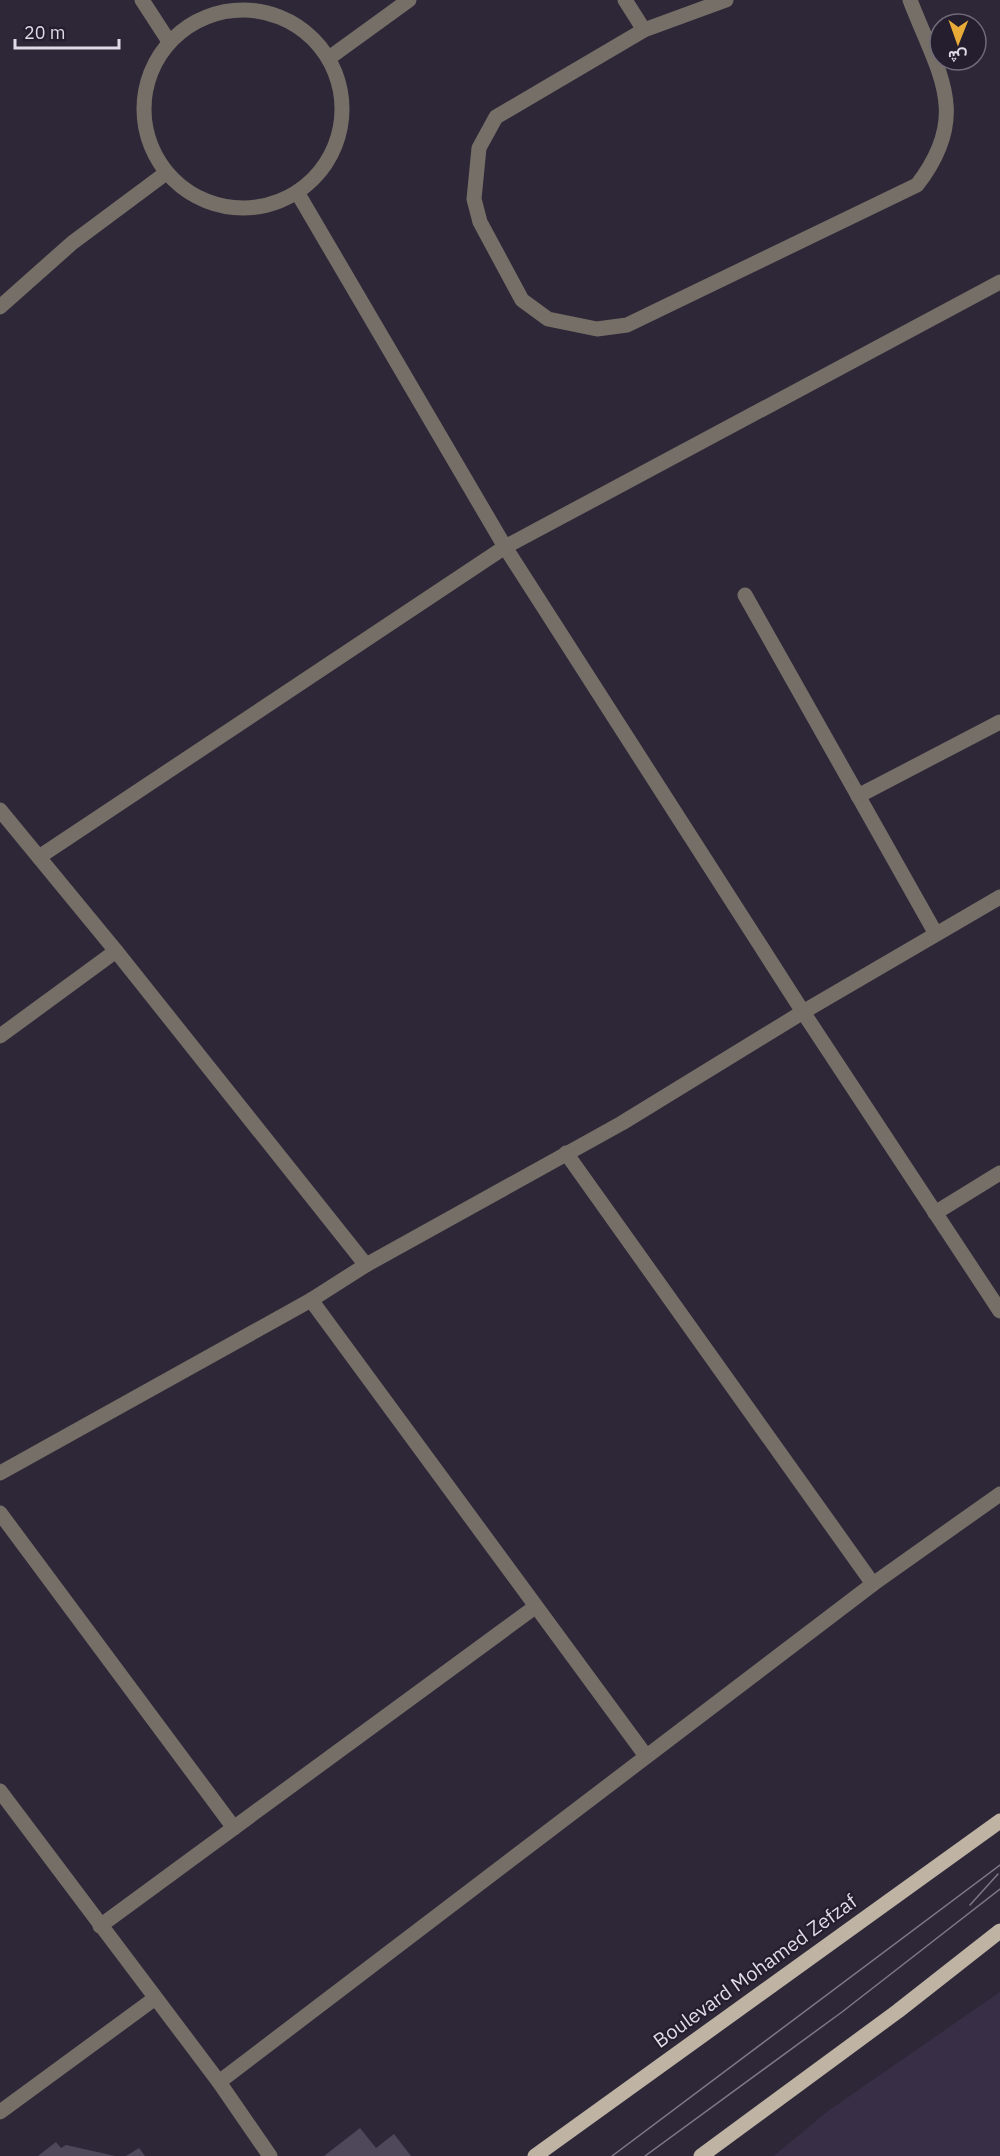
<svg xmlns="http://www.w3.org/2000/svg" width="1000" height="2156" font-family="'IBM Plex Sans',Vazirmatn,sans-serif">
	<rect width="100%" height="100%" fill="#2e2738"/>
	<polygon fill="#382f46" points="1000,1992 1000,2156 774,2156 828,2111"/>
	<g fill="#4f485b">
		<polygon points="360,2128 376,2148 394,2134 411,2156 324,2156"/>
		<polygon points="56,2142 61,2148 66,2145 115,2156 38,2156"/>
		<polygon points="139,2148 145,2156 126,2156"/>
	</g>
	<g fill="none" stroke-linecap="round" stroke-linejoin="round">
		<g stroke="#756f67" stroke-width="15">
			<polyline points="142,0 168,40"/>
			<polyline points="625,0 644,30"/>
			<path d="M726,0L644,30L496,117L479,148L474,199L480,222L522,300L548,319L597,329L627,325L917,185C972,114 938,73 910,0"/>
			<circle cx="243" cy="109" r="99"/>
			<polyline points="329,58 409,0"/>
			<polyline points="297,192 505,547 803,1012 1000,1311"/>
			<polyline points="0,307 72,243 166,173"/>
			<polyline points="745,595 936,934"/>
			<polyline points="858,796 1000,722"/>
			<polyline points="0,810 116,951 366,1265"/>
			<polyline points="39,857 505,547 1000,282"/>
			<polyline points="0,1036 116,951"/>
			<polyline points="566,1153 873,1584"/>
			<polyline points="935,1213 1000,1173"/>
			<polyline points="311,1300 646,1756"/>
			<polyline points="0,1473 311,1300 366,1265 622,1123 803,1012 1000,897"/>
			<polyline points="0,1513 234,1828"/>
			<polyline points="0,1791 219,2082 270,2156"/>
			<polyline points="100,1926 535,1607"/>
			<polyline points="219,2082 873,1584 1000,1494"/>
			<polyline points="0,2112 154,1999"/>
		</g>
		<g stroke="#bfb4a3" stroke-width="15">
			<polyline points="535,2156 1000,1821"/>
			<polyline points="701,2156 898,2011 1000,1931"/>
		</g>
		<g stroke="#7e7886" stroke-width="1.5">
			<polyline points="970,1905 998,1874"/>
			<polyline points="612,2156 1000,1865"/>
			<polyline points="645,2156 842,2012 1000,1889"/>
		</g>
	</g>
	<g text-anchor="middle" stroke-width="4.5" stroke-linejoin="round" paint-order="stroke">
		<g font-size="20" fill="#dfdbe6" stroke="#241e2e">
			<text transform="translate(755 1971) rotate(-36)" y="7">Boulevard Mohamed Zefzaf</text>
		</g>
	</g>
	<g transform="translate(958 42) rotate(181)"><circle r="28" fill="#241e2e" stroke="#6f6a78" stroke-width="1.5"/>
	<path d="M0-4.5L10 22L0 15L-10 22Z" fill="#e8ab37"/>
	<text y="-9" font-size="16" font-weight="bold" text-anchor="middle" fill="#dfdbe6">ش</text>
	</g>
	<path d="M15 39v9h104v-9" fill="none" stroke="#dfdbe6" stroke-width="3"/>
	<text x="24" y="39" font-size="18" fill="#dfdbe6" stroke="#241e2e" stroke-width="4.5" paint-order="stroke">20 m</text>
</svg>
